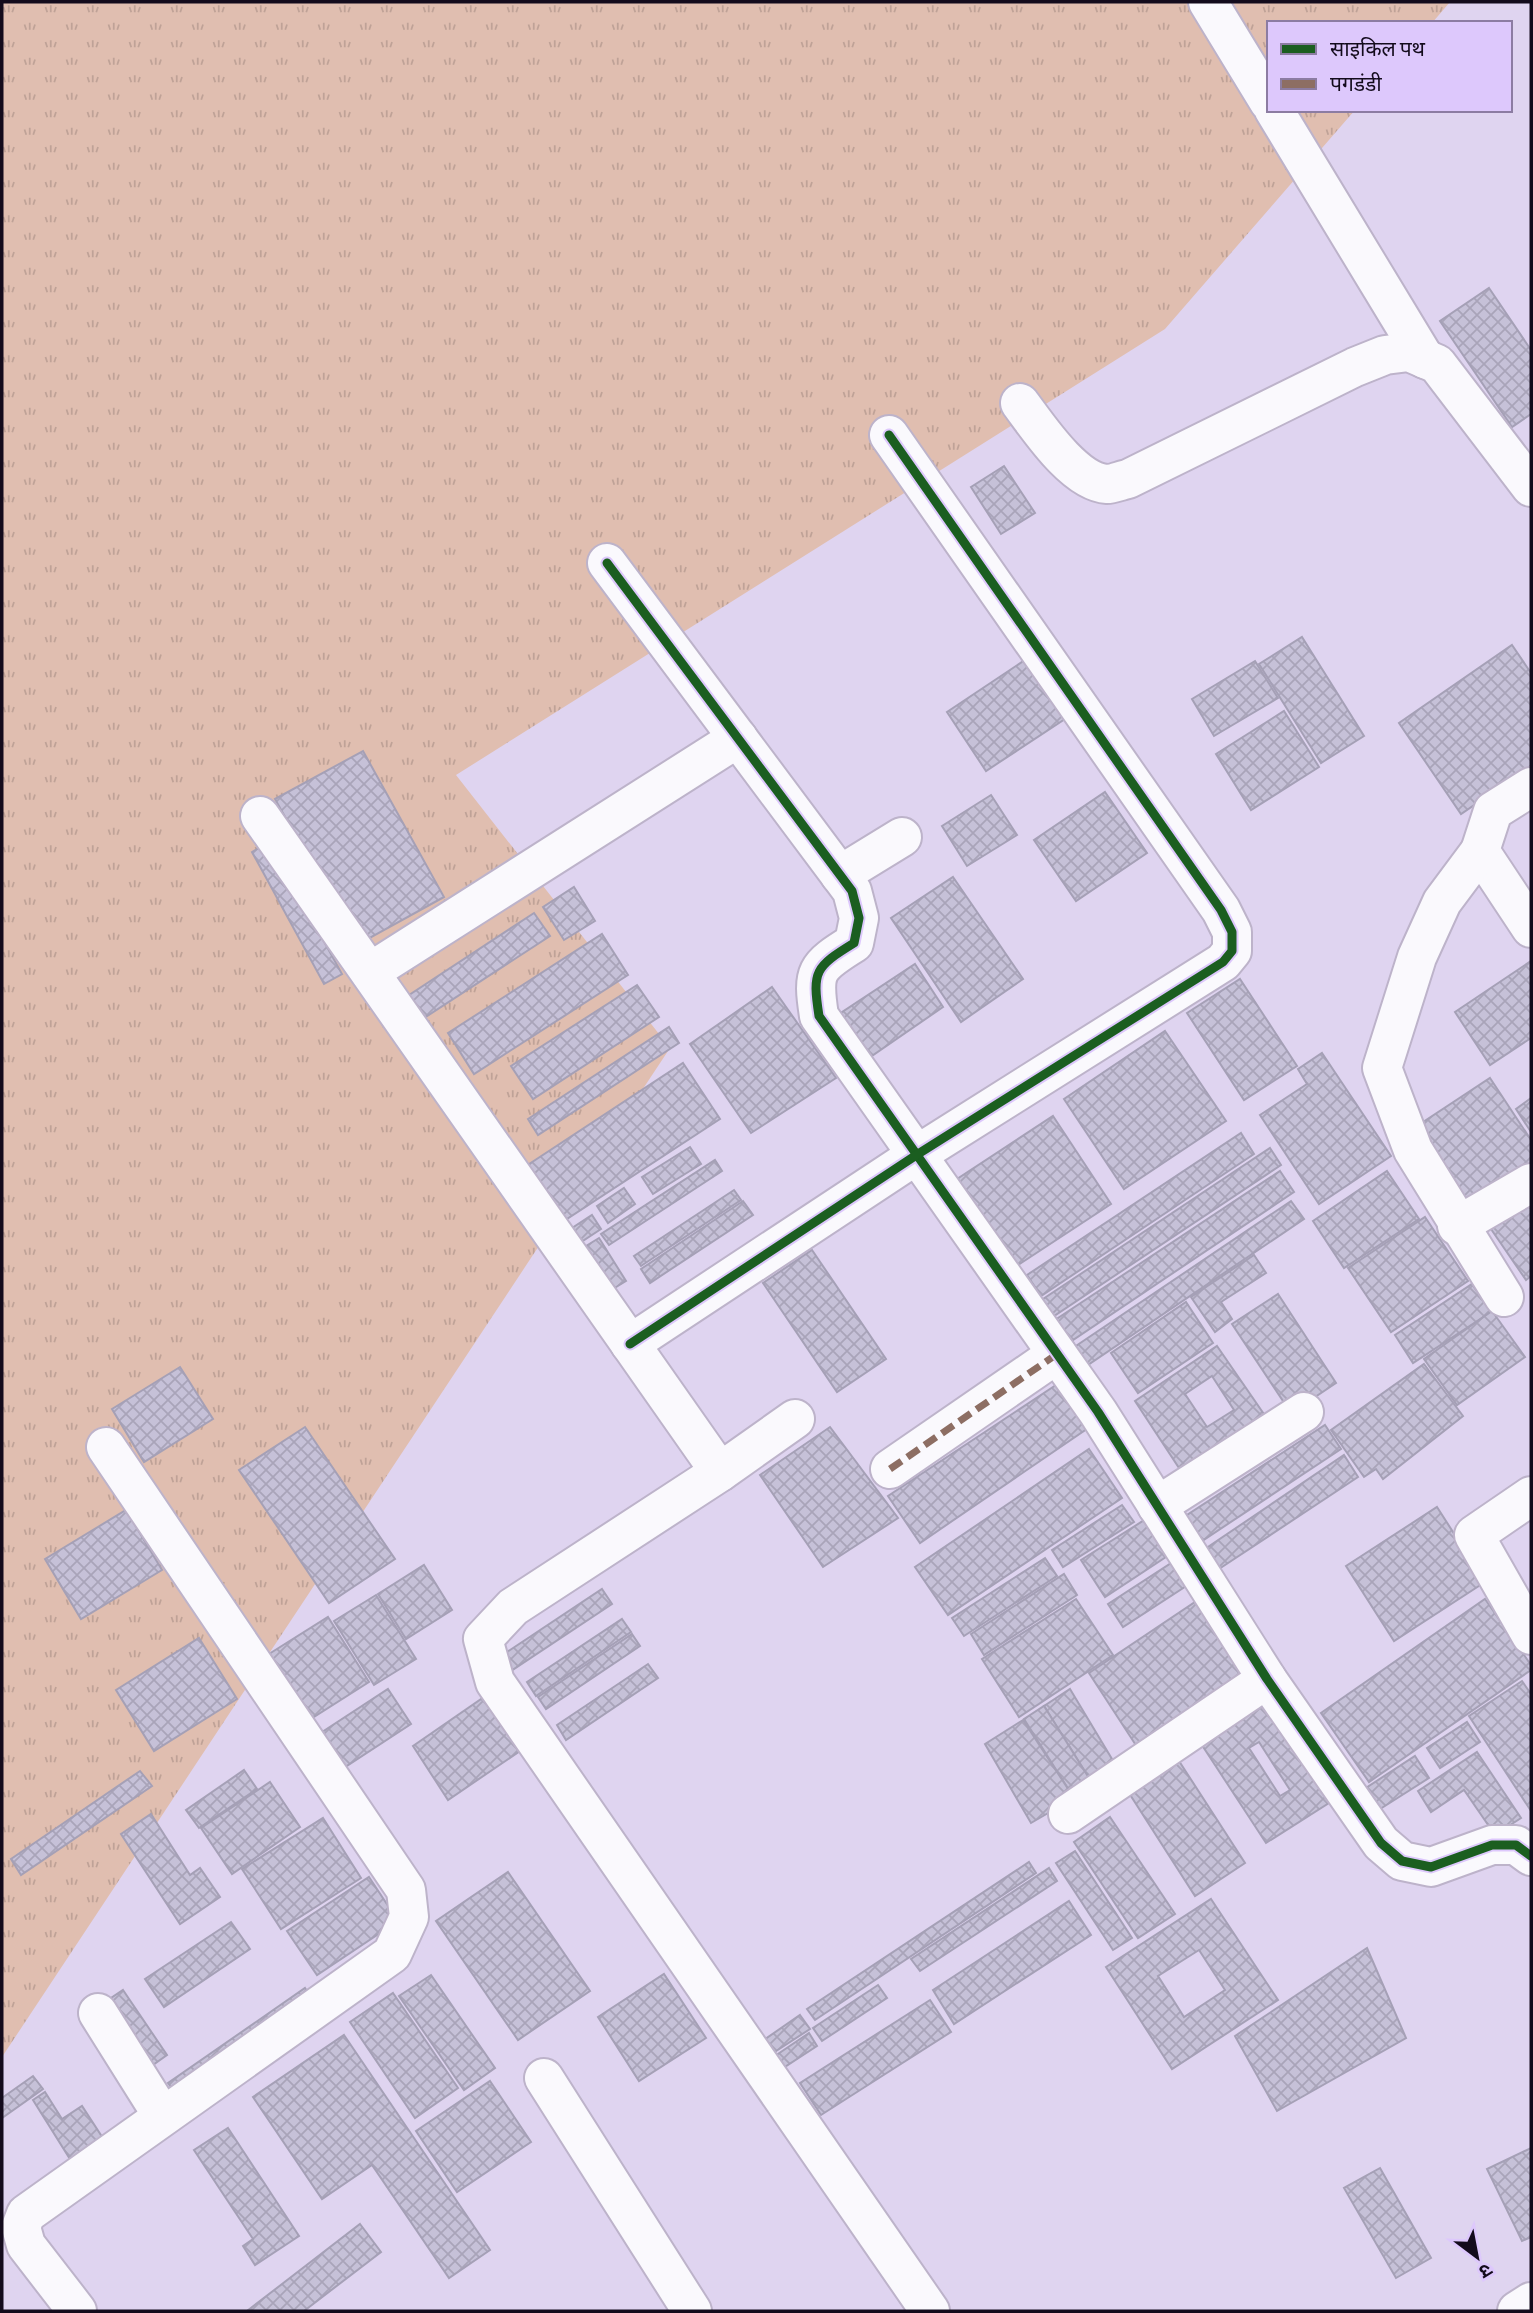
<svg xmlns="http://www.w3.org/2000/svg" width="1533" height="2313" font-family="'Crimson Pro','Noto Sans Devanagari',serif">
	<defs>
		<pattern id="grass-tufts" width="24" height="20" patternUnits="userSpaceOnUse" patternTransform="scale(1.75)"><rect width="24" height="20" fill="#e0beb0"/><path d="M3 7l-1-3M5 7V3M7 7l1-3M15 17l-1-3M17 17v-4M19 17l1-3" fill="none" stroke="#bfa297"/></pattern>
		<pattern id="building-cross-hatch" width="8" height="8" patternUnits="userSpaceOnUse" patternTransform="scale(1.75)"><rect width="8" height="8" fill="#c6c1d8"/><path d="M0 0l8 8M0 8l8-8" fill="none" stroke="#a9a4b9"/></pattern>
	</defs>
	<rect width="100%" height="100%" fill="#dfd4f0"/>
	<polygon fill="url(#grass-tufts)" points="2,2 1450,2 1432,23 1269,23 1269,110 1355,110 1165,329 456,775 670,1048 2,2057"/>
	<g fill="url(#building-cross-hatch)" stroke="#a5a0b6" stroke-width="2" fill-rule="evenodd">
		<polygon points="1489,288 1531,350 1531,414 1512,427 1440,321"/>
		<polygon points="1004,466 1035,513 1001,534 971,487"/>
		<polygon points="1302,637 1364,736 1321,763 1259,664"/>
		<polygon points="1512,645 1531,673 1531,766 1461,814 1399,723"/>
		<polygon points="1025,660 1065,719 986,771 947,712"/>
		<polygon points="1255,661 1278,698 1214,736 1192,699"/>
		<polygon points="1284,711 1319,767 1251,810 1216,754"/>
		<polygon points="363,751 444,897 357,945 275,799"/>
		<polygon points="1105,792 1147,853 1076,901 1034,840"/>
		<polygon points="991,795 1017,835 967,866 942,826"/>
		<polygon points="269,842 342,974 324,984 252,852"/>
		<polygon points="953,877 1023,979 961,1022 891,918"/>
		<polygon points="574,887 595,921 564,940 543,907"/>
		<polygon points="534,913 550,936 418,1022 403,999"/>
		<polygon points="602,934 628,975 474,1074 448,1033"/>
		<polygon points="1531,961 1531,1038 1490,1065 1455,1012"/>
		<polygon points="915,964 943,1007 863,1062 833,1018"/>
		<polygon points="1240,979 1297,1066 1244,1100 1187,1013"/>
		<polygon points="637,985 659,1017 533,1099 511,1066"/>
		<polygon points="772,987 836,1078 751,1133 690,1044"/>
		<polygon points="669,1027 679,1043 538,1135 528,1119"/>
		<polygon points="1165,1031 1226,1121 1124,1189 1064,1099"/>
		<polygon points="1322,1053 1391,1156 1319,1204 1260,1115 1307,1084 1298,1069"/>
		<polygon points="683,1063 720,1119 553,1228 517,1172"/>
		<polygon points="1490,1078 1531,1140 1531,1168 1468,1209 1414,1128"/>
		<polygon points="1531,1098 1531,1132 1516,1109"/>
		<polygon points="1053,1116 1111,1204 1015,1267 957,1179"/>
		<polygon points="1241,1133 1254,1154 1041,1296 1027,1275"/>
		<polygon points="690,1147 701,1164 653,1194 642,1177"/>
		<polygon points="1270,1148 1281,1165 1045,1322 1034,1305"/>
		<polygon points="715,1160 722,1171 609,1245 601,1234"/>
		<polygon points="1280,1171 1294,1192 1067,1344 1052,1322"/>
		<polygon points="1387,1171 1419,1219 1344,1268 1313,1221"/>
		<polygon points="624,1188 635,1204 608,1223 597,1206"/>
		<polygon points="734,1190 741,1200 641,1266 634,1256"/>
		<polygon points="743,1201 753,1215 650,1283 641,1269"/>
		<polygon points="1291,1201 1304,1219 1076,1373 1064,1354"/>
		<polygon points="1531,1201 1531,1276 1526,1280 1491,1229"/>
		<polygon points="592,1215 601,1229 578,1244 569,1230"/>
		<polygon points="1425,1217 1468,1281 1391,1332 1348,1268"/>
		<polygon points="599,1238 626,1281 613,1289 586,1246"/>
		<polygon points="812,1250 886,1359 837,1392 763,1283"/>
		<polygon points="1254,1255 1266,1273 1221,1302 1232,1319 1215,1332 1191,1297"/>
		<polygon points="1472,1284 1491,1312 1413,1363 1395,1335"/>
		<polygon points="1278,1294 1336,1383 1291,1413 1232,1324"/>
		<polygon points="1186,1302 1213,1343 1138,1393 1111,1353"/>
		<polygon points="1492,1311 1525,1357 1457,1405 1424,1359"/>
		<path d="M1217,1346L1268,1420L1185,1477L1135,1401ZM1212,1376L1234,1410L1207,1427L1185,1394Z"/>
		<polygon points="1424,1364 1463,1416 1383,1479 1376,1469 1364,1477 1331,1430"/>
		<polygon points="180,1367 213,1419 144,1462 112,1409"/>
		<polygon points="1056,1385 1094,1424 920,1543 888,1496"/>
		<polygon points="1325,1425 1341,1449 1187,1551 1170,1526"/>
		<polygon points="305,1427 395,1559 329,1603 239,1470"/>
		<polygon points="830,1427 898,1518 823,1567 760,1475"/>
		<polygon points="1089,1449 1122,1498 948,1615 915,1567"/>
		<polygon points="1344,1455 1358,1477 1216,1571 1202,1551"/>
		<polygon points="1122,1505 1134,1522 1063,1567 1052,1550"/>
		<polygon points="1437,1507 1485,1582 1394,1641 1346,1566"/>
		<polygon points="126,1510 162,1570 81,1619 45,1559"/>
		<polygon points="1146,1519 1169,1555 1105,1597 1081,1560"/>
		<polygon points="1045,1558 1057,1576 964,1636 952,1618"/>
		<polygon points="1179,1558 1194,1581 1123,1627 1108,1604"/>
		<polygon points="424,1565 452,1610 406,1639 378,1594"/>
		<polygon points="1064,1574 1077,1595 984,1655 971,1634"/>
		<polygon points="602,1589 612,1604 508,1673 498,1658"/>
		<polygon points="376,1595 416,1659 374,1685 334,1621"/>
		<polygon points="1204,1596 1255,1677 1139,1750 1089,1673"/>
		<polygon points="1076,1599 1113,1655 1019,1717 982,1659"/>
		<polygon points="1485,1599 1531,1665 1531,1670 1369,1782 1321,1713"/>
		<polygon points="328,1617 369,1682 309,1720 269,1654"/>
		<polygon points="622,1619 631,1632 536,1696 527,1682"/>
		<polygon points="632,1634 640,1646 546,1709 538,1697"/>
		<polygon points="199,1638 237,1699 154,1751 116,1690"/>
		<polygon points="648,1664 658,1678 566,1740 557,1725"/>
		<polygon points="1522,1681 1531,1694 1531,1811 1469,1716"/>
		<polygon points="388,1689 411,1724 339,1771 316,1736"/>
		<polygon points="1070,1689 1118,1769 1094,1786 1044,1706"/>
		<path d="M1272,1691L1340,1796L1266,1843L1198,1739ZM1259,1742L1290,1790L1280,1796L1249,1748Z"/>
		<polygon points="487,1695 523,1749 448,1800 413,1746"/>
		<polygon points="1044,1706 1094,1786 1074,1798 1024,1719"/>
		<polygon points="1023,1720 1074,1798 1031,1823 985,1744"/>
		<polygon points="1467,1722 1480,1742 1440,1768 1427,1748"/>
		<polygon points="1477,1752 1521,1818 1495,1835 1464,1790 1431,1812 1418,1791"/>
		<polygon points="1415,1756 1429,1778 1366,1818 1352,1797"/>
		<polygon points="1179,1761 1245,1863 1195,1896 1129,1793"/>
		<polygon points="244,1770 257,1789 199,1828 186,1810"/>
		<polygon points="140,1771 152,1786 21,1875 11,1859"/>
		<polygon points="270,1782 300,1827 232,1874 201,1828"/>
		<polygon points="151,1814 190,1875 200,1868 220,1897 180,1924 121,1834"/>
		<polygon points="1110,1817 1175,1914 1138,1938 1074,1842"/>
		<polygon points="323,1818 361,1878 281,1929 242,1869"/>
		<polygon points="1075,1851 1132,1938 1113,1950 1056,1863"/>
		<polygon points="1029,1862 1036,1873 815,2020 807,2009"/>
		<polygon points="1049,1868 1057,1881 920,1971 911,1959"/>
		<polygon points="508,1872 590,1991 518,2040 436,1921"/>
		<polygon points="369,1877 398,1921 317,1975 287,1931"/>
		<path d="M1211,1899L1278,2000L1172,2069L1106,1967ZM1199,1950L1225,1990L1184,2017L1158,1976Z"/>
		<polygon points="1069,1901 1091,1935 954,2024 933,1990"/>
		<polygon points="231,1922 250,1949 164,2007 145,1979"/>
		<polygon points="1367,1948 1406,2038 1277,2111 1235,2036"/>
		<polygon points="664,1974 706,2038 639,2081 598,2017"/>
		<polygon points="431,1975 495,2068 464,2090 399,1996"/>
		<polygon points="878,1985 887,1998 822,2041 813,2028"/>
		<polygon points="305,1988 316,2004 179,2098 168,2083"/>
		<polygon points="123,1990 167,2055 150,2067 105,2002"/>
		<polygon points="393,1993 458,2088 415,2118 350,2022"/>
		<polygon points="930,2000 951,2032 821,2115 800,2083"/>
		<polygon points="800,2015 810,2029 767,2057 758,2044"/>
		<polygon points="809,2033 817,2046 780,2070 772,2058"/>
		<polygon points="344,2035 490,2250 449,2278 372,2165 322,2199 253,2097"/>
		<polygon points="33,2076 43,2089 2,2118 2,2098"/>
		<polygon points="490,2081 531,2142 457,2192 416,2131"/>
		<polygon points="45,2092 62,2119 82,2106 108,2146 75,2167 33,2100"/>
		<polygon points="228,2128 299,2236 255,2265 243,2246 253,2239 194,2150"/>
		<polygon points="1531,2148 1531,2237 1522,2241 1487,2169"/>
		<polygon points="1380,2168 1431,2258 1396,2278 1344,2188"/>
		<polygon points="360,2224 381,2252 304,2311 247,2311"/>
	</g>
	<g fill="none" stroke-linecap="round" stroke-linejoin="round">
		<g stroke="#bdb3ca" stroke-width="42">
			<g id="minor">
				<polyline points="1208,2 1269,102"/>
				<polyline points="1274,110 1425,359"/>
				<path d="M1020,403C1038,427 1074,482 1107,484C1113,484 1122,480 1128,479L1355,367L1385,355L1409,352L1437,364L1531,487"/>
				<path d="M607,563L852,891L859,918L854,943C815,967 812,971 819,1016L1098,1412L1267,1679L1381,1843L1402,1861L1431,1867L1492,1845H1516L1531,1856"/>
				<polyline points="1531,787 1493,811 1480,851 1531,928"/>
				<polyline points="260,816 720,1472"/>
				<polyline points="1480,851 1442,902 1417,957 1382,1068 1413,1150 1504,1297"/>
				<polyline points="840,875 902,837"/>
				<polyline points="370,972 738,738"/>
				<polyline points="1457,1226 1531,1183"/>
				<polyline points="630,1344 918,1154 1223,962 1232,951 1232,932 1221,910 889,435"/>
				<polyline points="795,1419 720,1472 513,1607 483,1639 495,1682 930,2311"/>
				<polyline points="890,1469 1057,1354"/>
				<polyline points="1531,1496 1474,1535 1531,1635"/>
				<polyline points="1157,1506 1304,1412"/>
				<polyline points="1068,1814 1267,1679"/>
				<polyline points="98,2013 162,2115"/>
				<polyline points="544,2078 692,2311"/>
				<polyline points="77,2311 26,2245 21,2227 26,2214 392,1954 409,1917 406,1890 106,1447"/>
				<polyline points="1517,2311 1531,2302"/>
			</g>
		</g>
		<use href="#minor" stroke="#faf9fd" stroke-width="38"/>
		<polyline stroke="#8d6e63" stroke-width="7" stroke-dasharray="14 7" stroke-linecap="butt" points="890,1469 1057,1354"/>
		<g stroke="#ddc8fc" stroke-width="13">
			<g id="cycleway">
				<path d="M607,563L852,891L859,918L854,943C815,967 812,971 819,1016L1098,1412L1267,1679L1381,1843L1402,1861L1431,1867L1492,1845H1516L1531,1856"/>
				<polyline points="630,1344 918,1154 1223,962 1232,951 1232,932 1221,910 889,435"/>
			</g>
		</g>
		<use href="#cycleway" stroke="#1b5e20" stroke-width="9"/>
	</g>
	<rect width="1533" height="2313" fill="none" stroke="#130b1c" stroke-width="7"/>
	<rect x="1267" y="21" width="245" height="91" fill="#ddc8fc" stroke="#8c7ca2" stroke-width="2"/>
	<rect x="1281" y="44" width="35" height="10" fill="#1b5e20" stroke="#8c7ca2" stroke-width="2"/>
	<text x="1330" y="56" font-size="21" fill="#130b1c">साइकिल पथ</text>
	<rect x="1281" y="79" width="35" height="10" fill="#8d6e63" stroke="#8c7ca2" stroke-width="2"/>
	<text x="1330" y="91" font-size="21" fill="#130b1c">पगडंडी</text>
	<g transform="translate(1477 2257) rotate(148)" stroke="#ddc8fc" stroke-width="5" paint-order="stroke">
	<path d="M0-5L12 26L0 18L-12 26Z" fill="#130b1c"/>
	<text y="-10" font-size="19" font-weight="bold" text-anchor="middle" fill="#130b1c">उ</text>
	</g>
</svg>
